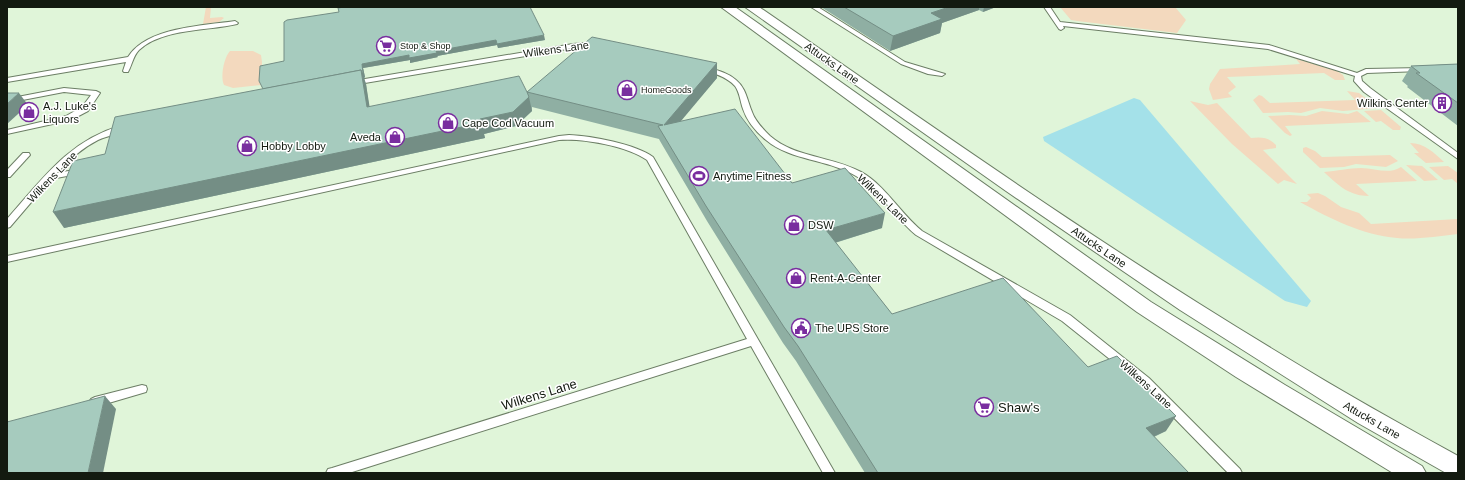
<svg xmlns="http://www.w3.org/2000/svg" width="1465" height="480" font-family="Arial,sans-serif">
	<rect width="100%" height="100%" fill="#e0f5d9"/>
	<g fill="#f3d9be">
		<polygon points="206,7 211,7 210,18 222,17 224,18 219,22 203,24"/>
		<polygon points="1060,7 1175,7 1186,20 1177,33 1077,21 1071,20"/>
		<path d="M230,51H253L261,55L262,62L261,85L233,88L224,85C220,77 224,57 230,51Z"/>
		<polygon points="1290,57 1337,71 1343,75 1345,80 1335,80 1324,73 1227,77 1236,87 1228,93 1232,97 1213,100 1209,89 1210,84 1220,69 1300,64 1296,59"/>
		<polygon points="1347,91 1359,93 1378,108 1343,111 1320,108 1301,113 1288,112 1263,113 1253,100 1259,95 1262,96 1270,103 1355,100"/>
		<path d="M1190,101L1208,105L1217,103L1251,138C1261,137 1268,137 1276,145V148L1263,150L1297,184L1284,180L1278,184L1232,144Z"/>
		<polygon points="1381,110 1401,127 1400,130 1393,130 1381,121 1376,122 1364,111"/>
		<polygon points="1322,111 1348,114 1357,111 1371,122 1285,126 1292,135 1290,136 1285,133 1268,116 1290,115 1306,116"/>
		<path d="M1410,143C1425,143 1434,153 1444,162L1426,163L1414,153H1419Z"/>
		<polygon points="1306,147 1315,151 1322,157 1390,155 1398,161 1386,167 1356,164 1344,167 1320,168 1303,152 1303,148"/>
		<polygon points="1406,165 1422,166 1438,180 1424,181"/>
		<polygon points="1448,166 1458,173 1458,184 1452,179 1444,180 1429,167"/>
		<path d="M1401,167L1417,181L1356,184L1369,196C1349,196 1338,185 1324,172C1337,171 1349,168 1361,168C1375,168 1389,175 1401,167Z"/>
		<path d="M1318,193L1325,196L1341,207L1359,213L1371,224L1458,219V234C1438,236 1416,240 1397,238C1362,235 1331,219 1300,202H1307L1311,198L1307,194Z"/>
	</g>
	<polygon fill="#a4e1e9" points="1134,98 1140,100 1311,301 1307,307 1285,301 1044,141 1043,137"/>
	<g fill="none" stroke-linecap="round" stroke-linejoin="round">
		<g stroke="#6c7e65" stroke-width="2">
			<g id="lane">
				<polygon points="811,7 818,7 905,62 945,74 942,76 928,74 901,64"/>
				<polygon points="1044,7 1050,7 1060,22 1269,45 1357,73 1366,69 1423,68 1423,70 1421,71 1367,73 1361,76 1362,81 1370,88 1458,153 1458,159 1364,92 1354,81 1355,76 1268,49 1063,26 1064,28 1061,30 1059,29"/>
				<path d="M235,21L238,23L237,24C208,31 163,28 139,50C133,56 132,65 128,72H124L123,71L126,62L7,82V78L128,57C147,27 202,26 235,21Z"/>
				<polygon points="595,42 598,44 597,45 573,48 353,85 349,83 353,81 573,44"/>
				<path d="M705,67C716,70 727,72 736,80C746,88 747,100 752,112C755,121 763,129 770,136C795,158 832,156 861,172C885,185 900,213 922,231L1070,315L1149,378L1240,469L1242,473H1228L1141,384L1062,321L916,235C894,217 880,190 856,176C828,159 791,161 766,140C756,132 747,121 743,109C740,101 740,93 735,86C727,77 714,73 703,70L702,69Z"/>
				<polygon points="64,88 96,91 100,93 88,111 71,120 7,134 7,130 66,116 82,107 91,95 64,92 7,103 7,99"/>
				<path d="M120,126H123L127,128C120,134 107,136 98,140C82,148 69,160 57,173L80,169L84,171L83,173L51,179L10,227L7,228V219C41,181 68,141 120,126Z"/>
				<path d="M569,135C592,136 635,144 653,157L835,473H823L751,346L349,473H326L328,469L332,468L747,339L647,160C627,146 583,138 559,140L7,262V256L559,136Z"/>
				<polygon points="23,153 29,153 30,155 10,177 7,177 7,170"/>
				<polygon points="142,385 146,386 147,389 146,392 95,407 91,405 89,402 91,399 95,397"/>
			</g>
		</g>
		<g stroke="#6c7e65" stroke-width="2">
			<g id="street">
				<polygon points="721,7 735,7 1151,302 1285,385 1422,466 1426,473 1393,473 1236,377 1137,312"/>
				<path d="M745,7H759C932,126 1104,248 1284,356C1341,391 1400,424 1458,456V473H1446L1358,423L1180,310L1006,191Z"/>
			</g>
		</g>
		<use href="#lane" fill="#fff" fill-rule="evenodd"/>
		<use href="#street" fill="#fff" fill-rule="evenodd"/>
	</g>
	<g fill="#8fafa3">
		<polygon points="821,7 996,7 983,12 979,10 942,23 940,33 890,51"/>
		<polygon points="284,22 545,40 498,48 497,45 437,56 438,57 410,63 410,60 363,68 365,77 364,78 366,84 369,107 527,92 717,63 717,78 680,121 792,183 882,228 835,243 892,314 1088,367 1166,431 1154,437 1189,473 865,473 796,361 783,343 707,221 660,141 659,139 532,107 532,111 516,126 484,134 485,138 64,228 105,154 263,89 284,61"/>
		<polygon points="1458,64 1458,126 1407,87 1408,86 1402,81 1411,66"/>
	</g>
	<g fill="#748e85">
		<polygon points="949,7 979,7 979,10 942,23 940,33 890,51 893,36 931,13"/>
		<polygon points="984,7 996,7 983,12"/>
		<polygon points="544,35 545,40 498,48 497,44"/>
		<polygon points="496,40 497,45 437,56 438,57 410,63 410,60 363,68 365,77 364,78 366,84 372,122 367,107 361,70 362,64 409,55 436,51"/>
		<polygon points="717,63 717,78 666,139 664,125"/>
		<polygon points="19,93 28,105 7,124 7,104"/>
		<polygon points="529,97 532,111 516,126 484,134 485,138 64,228 53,212 480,119"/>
		<polygon points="885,213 882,228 824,246 826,230"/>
		<polygon points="105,396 116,409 103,473 88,473"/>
		<polygon points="1176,416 1166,431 1137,444 1146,428"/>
	</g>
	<g fill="#a6cbbe" stroke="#748e85">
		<polygon points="344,7 530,7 544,35 497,44 496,40 436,51 437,53 409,58 409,55 362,64 363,73 362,73 361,70 263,89 259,81 260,66 284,61 284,22 287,20 339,12 338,8"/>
		<polygon points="844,7 949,7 931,13 942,19 893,36"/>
		<polygon points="592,37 717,63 664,125 735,109 792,183 845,168 885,213 826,230 892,314 1003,278 1088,367 1117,356 1176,416 1146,428 1189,473 878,473 798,346 784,327 706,206 658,126 663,125 527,92 529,97 513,112 480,119 481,123 53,212 73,161 105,154 115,117 361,70 367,107 519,76 527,92"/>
		<polygon points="1458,64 1458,103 1416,73 1420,73 1411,66"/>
		<polygon points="7,93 19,93 7,104"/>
		<polygon points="105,396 88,473 7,473 7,422"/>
	</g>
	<defs>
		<g id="supermarket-ring" transform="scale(1)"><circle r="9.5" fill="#fff" stroke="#792d9f" stroke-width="1.5"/><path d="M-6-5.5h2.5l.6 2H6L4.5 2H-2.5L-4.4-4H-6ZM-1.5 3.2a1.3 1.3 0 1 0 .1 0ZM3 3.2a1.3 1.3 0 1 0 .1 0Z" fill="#792d9f"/></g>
		<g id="shop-ring" transform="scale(1)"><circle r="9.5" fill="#fff" stroke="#792d9f" stroke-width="1.5"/><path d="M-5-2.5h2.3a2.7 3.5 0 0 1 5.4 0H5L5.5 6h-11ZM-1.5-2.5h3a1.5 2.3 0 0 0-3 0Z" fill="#792d9f"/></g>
		<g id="building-ring" transform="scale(1)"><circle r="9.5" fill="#fff" stroke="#792d9f" stroke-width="1.5"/><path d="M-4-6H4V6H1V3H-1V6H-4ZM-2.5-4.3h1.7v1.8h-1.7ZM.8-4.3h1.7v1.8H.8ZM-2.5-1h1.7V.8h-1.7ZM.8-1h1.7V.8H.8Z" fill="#792d9f"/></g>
		<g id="stadium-ring" transform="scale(1)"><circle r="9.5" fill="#fff" stroke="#792d9f" stroke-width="1.5"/><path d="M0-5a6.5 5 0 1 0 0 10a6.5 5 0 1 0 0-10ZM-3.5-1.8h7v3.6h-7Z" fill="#792d9f"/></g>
		<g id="civic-ring" transform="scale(1)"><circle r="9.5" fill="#fff" stroke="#792d9f" stroke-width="1.5"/><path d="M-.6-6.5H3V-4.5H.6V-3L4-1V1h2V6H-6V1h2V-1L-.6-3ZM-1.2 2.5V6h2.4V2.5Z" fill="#792d9f"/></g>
	</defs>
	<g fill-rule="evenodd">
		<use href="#supermarket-ring" x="386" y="46"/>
		<use href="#shop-ring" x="627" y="90"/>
		<use href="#building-ring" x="1442" y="103"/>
		<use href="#shop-ring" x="29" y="112"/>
		<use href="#shop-ring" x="448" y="123"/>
		<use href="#shop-ring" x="395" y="137"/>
		<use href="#shop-ring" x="247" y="146"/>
		<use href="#stadium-ring" x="699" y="176"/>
		<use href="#shop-ring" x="794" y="225"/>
		<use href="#shop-ring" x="796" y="278"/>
		<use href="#civic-ring" x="801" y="328"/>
		<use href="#supermarket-ring" x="984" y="407"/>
	</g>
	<g text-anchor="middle" stroke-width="3" stroke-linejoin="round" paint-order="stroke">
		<g font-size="9" fill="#131a10" stroke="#fff" text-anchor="start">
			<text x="400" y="49">Stop &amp; Shop</text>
			<text x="641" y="93">HomeGoods</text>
		</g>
		<g font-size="11" fill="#131a10" stroke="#fff">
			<text transform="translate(556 49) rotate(-8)" y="4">Wilkens Lane</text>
			<text transform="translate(832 63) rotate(35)" y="4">Attucks Lane</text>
			<text transform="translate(52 177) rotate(-46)" y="4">Wilkens Lane</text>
			<text transform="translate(883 199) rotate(44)" y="4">Wilkens Lane</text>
			<text transform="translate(1099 247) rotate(34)" y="4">Attucks Lane</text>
			<text transform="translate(1146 384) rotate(42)" y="4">Wilkens Lane</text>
			<text transform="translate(1372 420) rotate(30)" y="4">Attucks Lane</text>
		</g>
		<g font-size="11" fill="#131a10" stroke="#fff" text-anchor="start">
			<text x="1428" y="107" text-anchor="end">Wilkins Center</text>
			<text x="43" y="110">A.J. Luke's<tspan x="43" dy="13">Liquors</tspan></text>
			<text x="462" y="127">Cape Cod Vacuum</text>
			<text x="381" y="141" text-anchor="end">Aveda</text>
			<text x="261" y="150">Hobby Lobby</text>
			<text x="713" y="180">Anytime Fitness</text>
			<text x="808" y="229">DSW</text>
			<text x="810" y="282">Rent-A-Center</text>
			<text x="815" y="332">The UPS Store</text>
		</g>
		<g font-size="13" fill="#131a10" stroke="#fff">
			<text transform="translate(539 394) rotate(-17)" y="5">Wilkens Lane</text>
		</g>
		<g font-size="13" fill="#131a10" stroke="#fff" text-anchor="start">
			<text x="998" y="412">Shaw's</text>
		</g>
	</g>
	<rect width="1465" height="480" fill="none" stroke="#131a10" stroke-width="16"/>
</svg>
